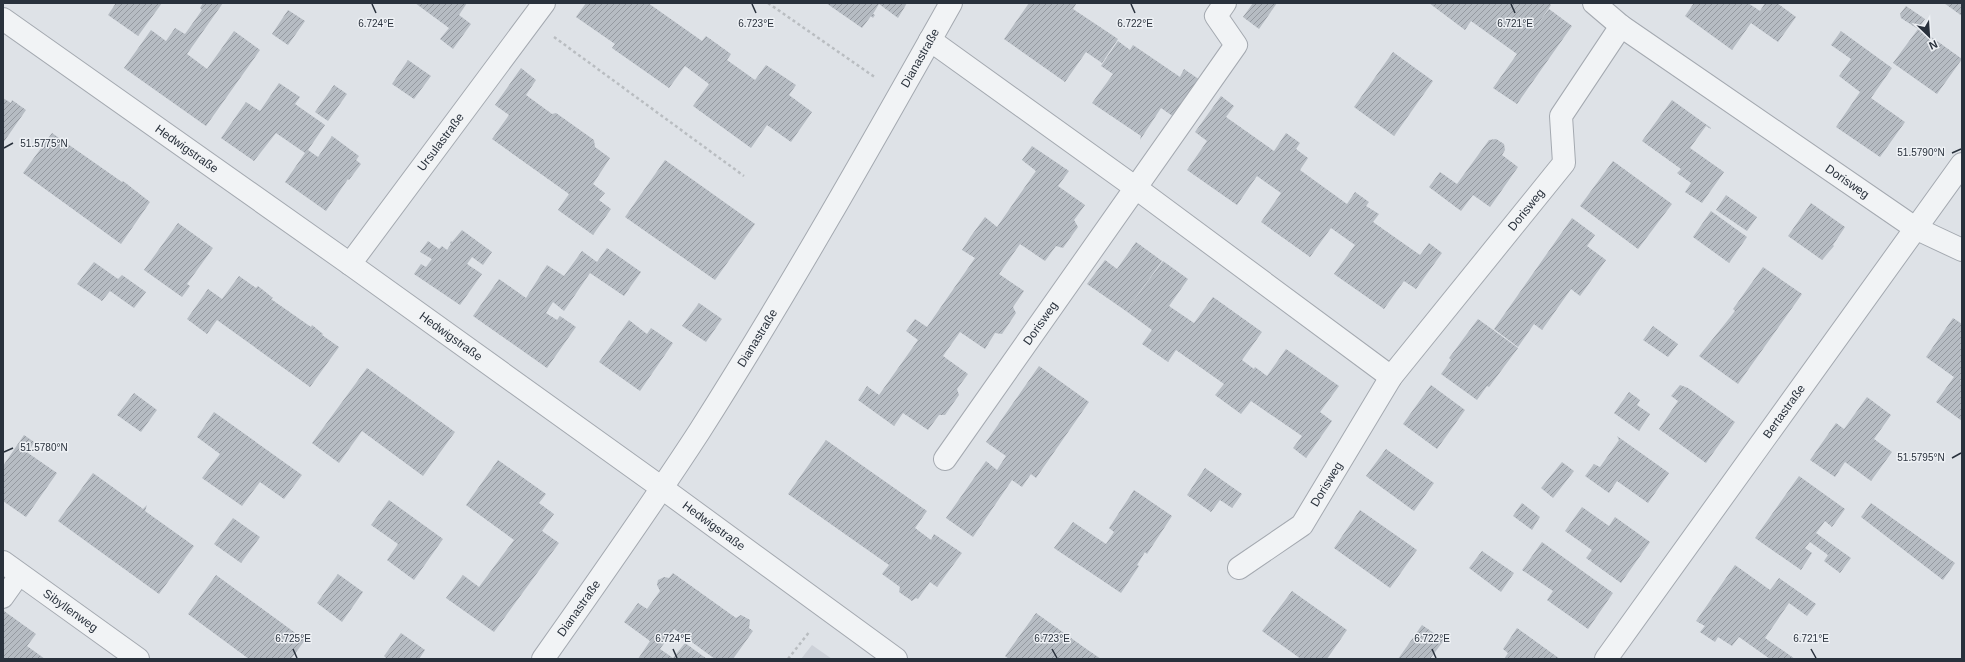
<svg xmlns="http://www.w3.org/2000/svg" width="1965" height="662" font-family="Arial,sans-serif">
	<defs>
		<pattern id="building-hatch" width="6" height="6" patternUnits="userSpaceOnUse"><rect width="6" height="6" fill="#b6bcc3"/><path d="M-1 1l2-2M0 6l6-6M5 7l2-2" fill="none" stroke="#9499a0"/></pattern>
	</defs>
	<rect width="100%" height="100%" fill="#dee2e7"/>
	<polygon fill="#cdd1d8" points="812,645 832,659 801,659"/>
	<g fill="url(#building-hatch)">
		<polygon points="116,3 162,3 138,36 108,15"/>
		<polygon points="203,3 223,3 187,54 207,69 234,31 260,50 206,126 124,68 151,30 166,41 175,28 185,34 202,10 200,8"/>
		<polygon points="415,3 467,3 459,15 471,24 453,49 440,39 449,28"/>
		<polygon points="586,3 648,3 702,41 706,36 731,54 727,60 755,80 766,65 796,85 789,95 812,112 791,142 767,125 751,148 693,106 709,84 685,66 669,88 612,48 615,44 576,17"/>
		<polygon points="826,3 907,3 898,18 879,4 873,14 875,15 873,18 871,16 862,28"/>
		<polygon points="1029,3 1074,3 1076,4 1073,9 1118,39 1102,63 1086,52 1065,82 1004,39"/>
		<polygon points="1253,3 1277,3 1259,29 1243,17"/>
		<polygon points="1429,3 1549,3 1551,5 1534,30 1549,9 1572,26 1517,104 1493,88 1517,54 1471,21 1465,30"/>
		<polygon points="1694,3 1748,3 1760,11 1765,3 1777,3 1796,17 1778,42 1751,23 1732,50 1685,16"/>
		<polygon points="1944,3 1962,3 1962,16"/>
		<polygon points="1906,6 1925,19 1919,28 1962,59 1937,94 1893,63 1918,29 1901,18 1900,14"/>
		<polygon points="288,10 305,21 288,45 272,34"/>
		<polygon points="1841,31 1892,68 1871,98 1905,122 1880,157 1836,127 1860,92 1839,76 1851,59 1831,45"/>
		<polygon points="1118,41 1130,50 1133,45 1180,77 1184,69 1200,80 1174,117 1161,108 1140,140 1141,136 1092,103 1113,74 1101,66"/>
		<polygon points="1393,52 1433,81 1394,136 1354,107"/>
		<polygon points="408,60 431,76 414,99 392,84"/>
		<polygon points="521,68 536,80 526,95 552,114 556,113 594,140 595,147 610,158 593,184 605,193 599,200 611,209 593,235 558,210 569,194 541,174 546,167 541,174 492,139 509,115 495,105"/>
		<polygon points="279,83 300,97 295,104 325,125 308,150 318,157 332,136 359,156 356,160 361,164 349,180 348,179 326,211 285,182 305,153 276,133 254,161 221,138 246,102 260,111"/>
		<polygon points="334,85 347,94 328,121 315,112"/>
		<polygon points="1221,96 1234,106 1226,117 1274,151 1286,133 1300,143 1296,149 1308,158 1300,170 1347,204 1355,192 1369,202 1366,206 1379,214 1373,222 1420,255 1429,243 1442,253 1416,289 1404,281 1384,309 1334,274 1355,245 1331,228 1310,257 1261,222 1281,193 1257,176 1237,205 1187,170 1207,141 1195,132"/>
		<polygon points="3,98 11,103 12,100 26,110 3,143"/>
		<polygon points="1672,100 1711,128 1711,129 1706,126 1690,148 1724,172 1702,203 1685,192 1691,183 1677,173 1681,169 1642,141"/>
		<polygon points="52,133 122,182 123,181 150,202 121,244 23,173"/>
		<polygon points="1496,139 1504,144 1505,150 1502,155 1518,167 1490,207 1473,195 1461,211 1429,187 1440,172 1457,184 1489,140"/>
		<polygon points="1032,146 1069,171 1058,186 1085,205 1074,220 1078,227 1063,248 1056,246 1045,261 1020,244 999,274 1024,291 1013,307 1016,313 1002,334 995,333 985,349 960,332 943,356 968,374 957,389 959,395 945,415 939,415 928,430 903,413 894,426 858,400 867,386 879,395 918,340 906,331 915,319 927,327 975,258 962,250 971,236 985,217 997,227 1036,171 1022,160"/>
		<polygon points="665,160 755,224 715,280 625,217"/>
		<polygon points="1613,161 1672,204 1638,249 1580,206"/>
		<polygon points="1726,195 1757,217 1747,231 1716,210"/>
		<polygon points="1811,203 1845,227 1833,245 1834,246 1822,260 1788,236"/>
		<polygon points="1711,211 1747,237 1729,263 1693,237"/>
		<polygon points="1572,218 1595,235 1587,246 1606,260 1580,296 1571,289 1542,330 1534,324 1518,347 1494,329"/>
		<polygon points="178,223 213,248 187,284 190,286 182,297 144,270"/>
		<polygon points="462,230 492,252 483,265 472,257 467,264 482,274 460,305 414,274 421,264 426,267 432,259 420,252 428,241 439,249 442,246 447,250 451,244 450,243 451,241 452,242"/>
		<polygon points="1136,242 1162,261 1126,311 1087,284 1105,260 1117,269"/>
		<polygon points="607,248 641,272 624,296 590,273 564,311 553,302 546,313 557,320 560,316 576,327 547,368 473,316 499,279 526,298 547,265 564,276 582,251 597,262"/>
		<polygon points="1163,261 1188,279 1169,306 1194,323 1213,297 1262,332 1242,360 1254,369 1255,367 1267,376 1286,349 1339,386 1320,412 1332,421 1306,458 1293,448 1302,436 1251,401 1241,414 1215,395 1224,384 1176,350 1168,362 1142,344 1152,330 1126,311"/>
		<polygon points="94,262 118,279 122,275 146,292 134,308 110,291 102,301 77,284"/>
		<polygon points="1763,267 1802,294 1738,384 1699,356 1724,325 1735,311 1733,309"/>
		<polygon points="239,276 256,288 258,286 273,298 271,299 311,327 312,325 323,334 322,335 339,347 310,387 217,320 207,334 187,319 208,289 222,299"/>
		<polygon points="699,303 722,319 706,342 682,326"/>
		<polygon points="1953,318 1962,324 1962,379 1960,381 1962,382 1962,421 1936,402 1954,377 1926,357"/>
		<polygon points="1478,319 1518,348 1489,387 1487,386 1477,400 1441,374 1451,360 1449,358"/>
		<polygon points="629,320 647,334 651,328 673,343 640,391 599,362"/>
		<polygon points="1653,326 1678,344 1668,357 1643,340"/>
		<polygon points="1039,366 1089,402 1036,478 1031,474 1022,487 1012,480 973,537 946,518 986,461 997,470 1006,456 986,442"/>
		<polygon points="367,368 455,432 423,476 362,431 339,463 312,443"/>
		<polygon points="1431,385 1465,410 1437,449 1403,424"/>
		<polygon points="1680,385 1688,388 1735,422 1706,463 1659,429 1678,401 1671,396"/>
		<polygon points="1629,392 1640,400 1637,405 1650,414 1639,431 1614,413"/>
		<polygon points="134,393 157,410 141,432 117,415"/>
		<polygon points="1867,397 1891,415 1874,439 1892,452 1871,481 1845,462 1835,477 1810,460 1836,423 1844,429"/>
		<polygon points="214,412 302,475 284,499 260,482 242,506 202,478 220,454 197,437"/>
		<polygon points="24,435 34,442 28,453 57,473 26,517 3,501 3,466"/>
		<polygon points="1617,436 1669,473 1648,503 1617,481 1609,493 1585,476 1594,464 1600,467 1619,440"/>
		<polygon points="826,440 927,511 915,528 931,540 934,534 962,553 937,587 930,582 918,599 916,598 912,601 899,592 900,587 882,574 889,565 788,494"/>
		<polygon points="1386,449 1434,483 1414,511 1366,476"/>
		<polygon points="498,460 546,494 539,503 554,514 542,531 559,543 494,632 446,598 463,575 479,587 514,540 466,505"/>
		<polygon points="1562,462 1574,471 1553,498 1541,488"/>
		<polygon points="1205,468 1242,494 1232,508 1220,500 1211,512 1187,495"/>
		<polygon points="93,473 143,509 147,505 145,511 194,546 159,594 58,521"/>
		<polygon points="1799,476 1845,509 1832,527 1825,521 1816,533 1851,558 1840,573 1824,561 1828,555 1810,542 1805,548 1812,553 1801,570 1755,538"/>
		<polygon points="1134,490 1172,516 1147,554 1145,552 1137,565 1139,566 1121,593 1054,548 1073,522 1106,544 1114,532 1109,528"/>
		<polygon points="389,500 443,539 414,580 387,560 398,544 371,525"/>
		<polygon points="1522,503 1540,517 1532,530 1513,516"/>
		<polygon points="1871,503 1955,563 1943,580 1861,517"/>
		<polygon points="1582,507 1609,526 1615,517 1650,542 1621,583 1586,558 1592,550 1565,531"/>
		<polygon points="1360,510 1417,550 1390,588 1334,548"/>
		<polygon points="233,518 260,537 241,563 214,544"/>
		<polygon points="1542,542 1613,593 1588,629 1547,600 1553,591 1522,570"/>
		<polygon points="1482,551 1514,573 1501,592 1469,568"/>
		<polygon points="1735,565 1770,590 1779,578 1816,604 1807,616 1789,603 1765,638 1795,659 1770,659 1739,637 1732,646 1718,637 1715,642 1700,632 1705,626 1696,621"/>
		<polygon points="673,573 736,618 741,615 750,620 749,628 753,631 733,659 715,659 674,629 660,649 673,658 685,643 707,659 638,659 650,641 624,622 638,603 647,609 660,591 657,585 658,580 664,577 669,578"/>
		<polygon points="338,574 363,592 342,622 317,603"/>
		<polygon points="216,575 305,640 291,659 249,659 188,614"/>
		<polygon points="1292,591 1347,630 1327,659 1301,659 1262,631"/>
		<polygon points="4,611 36,634 27,646 45,659 3,659"/>
		<polygon points="1036,613 1085,648 1101,659 1009,659 1005,656"/>
		<polygon points="1422,625 1444,640 1430,659 1398,659"/>
		<polygon points="1517,628 1560,659 1504,659 1508,653 1503,649"/>
		<polygon points="401,633 425,650 419,659 387,659 384,656"/>
	</g>
	<g fill="none" stroke-linecap="round" stroke-linejoin="round">
		<g stroke="#a4a9b0" stroke-width="22">
			<polyline id="lane" points="3,598 20,574"/>
		</g>
		<g stroke="#a4a9b0" stroke-width="24">
			<g id="street">
				<path id="s1" d="M1594,3L1621,26L1915,228L1962,250"/>
				<path id="s2" d="M3,19L350,264L662,488L896,659"/>
				<polyline points="930,40 1136,188 1391,377"/>
				<path id="s3" d="M350,264L544,3"/>
				<path id="s4" d="M945,459L1236,45L1216,16L1225,3"/>
				<path id="s5" d="M3,562L138,659"/>
				<path id="s6" d="M1239,568L1302,525L1391,377L1564,163L1561,116L1621,26"/>
				<path id="s7" d="M543,659C596,584 649,509 699,432C788,292 870,147 951,3"/>
				<path id="s8" d="M1606,659L1962,164"/>
			</g>
		</g>
		<g stroke="#b9bdc1" stroke-width="2.5" stroke-dasharray="3 3" stroke-linecap="butt">
			<polyline points="768,3 876,78"/>
			<polyline points="554,37 744,176"/>
			<polyline points="788,659 810,631"/>
		</g>
		<use href="#lane" stroke="#f1f3f5" stroke-width="20"/>
		<use href="#street" stroke="#f1f3f5" stroke-width="22"/>
	</g>
	<path fill="none" stroke="#29313c" stroke-width="1.5" d="M372,4L376,13M752,4L756,13M1131,4L1135,13M1511,4L1515,13M4,148L13,143M1952,153L1961,149M4,452L13,448M1952,458L1961,453M293,649L297,658M673,649L677,658M1052,649L1057,658M1432,649L1436,658M1811,649L1816,658"/>
	<g text-anchor="middle" stroke-width="3" stroke-linejoin="round" paint-order="stroke">
		<g font-size="12" fill="#29313c" stroke="#eef1f5">
			<text dy="4" stroke="none"><textPath href="#s7" startOffset="710">Dianastraße</textPath></text>
			<text dy="4" stroke="none"><textPath href="#s3" startOffset="152">Ursulastraße</textPath></text>
			<text dy="4" stroke="none"><textPath href="#s2" startOffset="225">Hedwigstraße</textPath></text>
			<text dy="4" stroke="none"><textPath href="#s1" startOffset="310">Dorisweg</textPath></text>
			<text dy="4" stroke="none"><textPath href="#s6" startOffset="464">Dorisweg</textPath></text>
			<text dy="4" stroke="none"><textPath href="#s4" startOffset="166">Dorisweg</textPath></text>
			<text dy="4" stroke="none"><textPath href="#s2" startOffset="549">Hedwigstraße</textPath></text>
			<text dy="4" stroke="none"><textPath href="#s7" startOffset="386">Dianastraße</textPath></text>
			<text dy="4" stroke="none"><textPath href="#s8" startOffset="305">Bertastraße</textPath></text>
			<text dy="4" stroke="none"><textPath href="#s6" startOffset="124">Dorisweg</textPath></text>
			<text dy="4" stroke="none"><textPath href="#s2" startOffset="873">Hedwigstraße</textPath></text>
			<text dy="4" stroke="none"><textPath href="#s7" startOffset="62">Dianastraße</textPath></text>
			<text dy="4" stroke="none"><textPath href="#s5" startOffset="83">Sibyllenweg</textPath></text>
		</g>
	</g>
	<g font-size="10" text-anchor="middle" fill="#29313c" stroke="#eef1f5" stroke-width="3" stroke-linejoin="round" paint-order="stroke">
		<text x="376" y="27">6.724°E</text>
		<text x="756" y="27">6.723°E</text>
		<text x="1135" y="27">6.722°E</text>
		<text x="1515" y="27">6.721°E</text>
		<text x="44" y="147">51.5775°N</text>
		<text x="1921" y="156">51.5790°N</text>
		<text x="44" y="451">51.5780°N</text>
		<text x="1921" y="461">51.5795°N</text>
		<text x="293" y="642">6.725°E</text>
		<text x="673" y="642">6.724°E</text>
		<text x="1052" y="642">6.723°E</text>
		<text x="1432" y="642">6.722°E</text>
		<text x="1811" y="642">6.721°E</text>
	</g>
	<rect width="1965" height="662" fill="none" stroke="#29313c" stroke-width="8"/>
	<g transform="translate(1929 36) rotate(155)" stroke="#eef1f5" stroke-width="3" paint-order="stroke">
	<path d="M0-3L7 15L0 10L-7 15Z" fill="#29313c"/>
	<text y="-6" font-size="11" font-weight="bold" text-anchor="middle" fill="#29313c">N</text>
	</g>
</svg>
